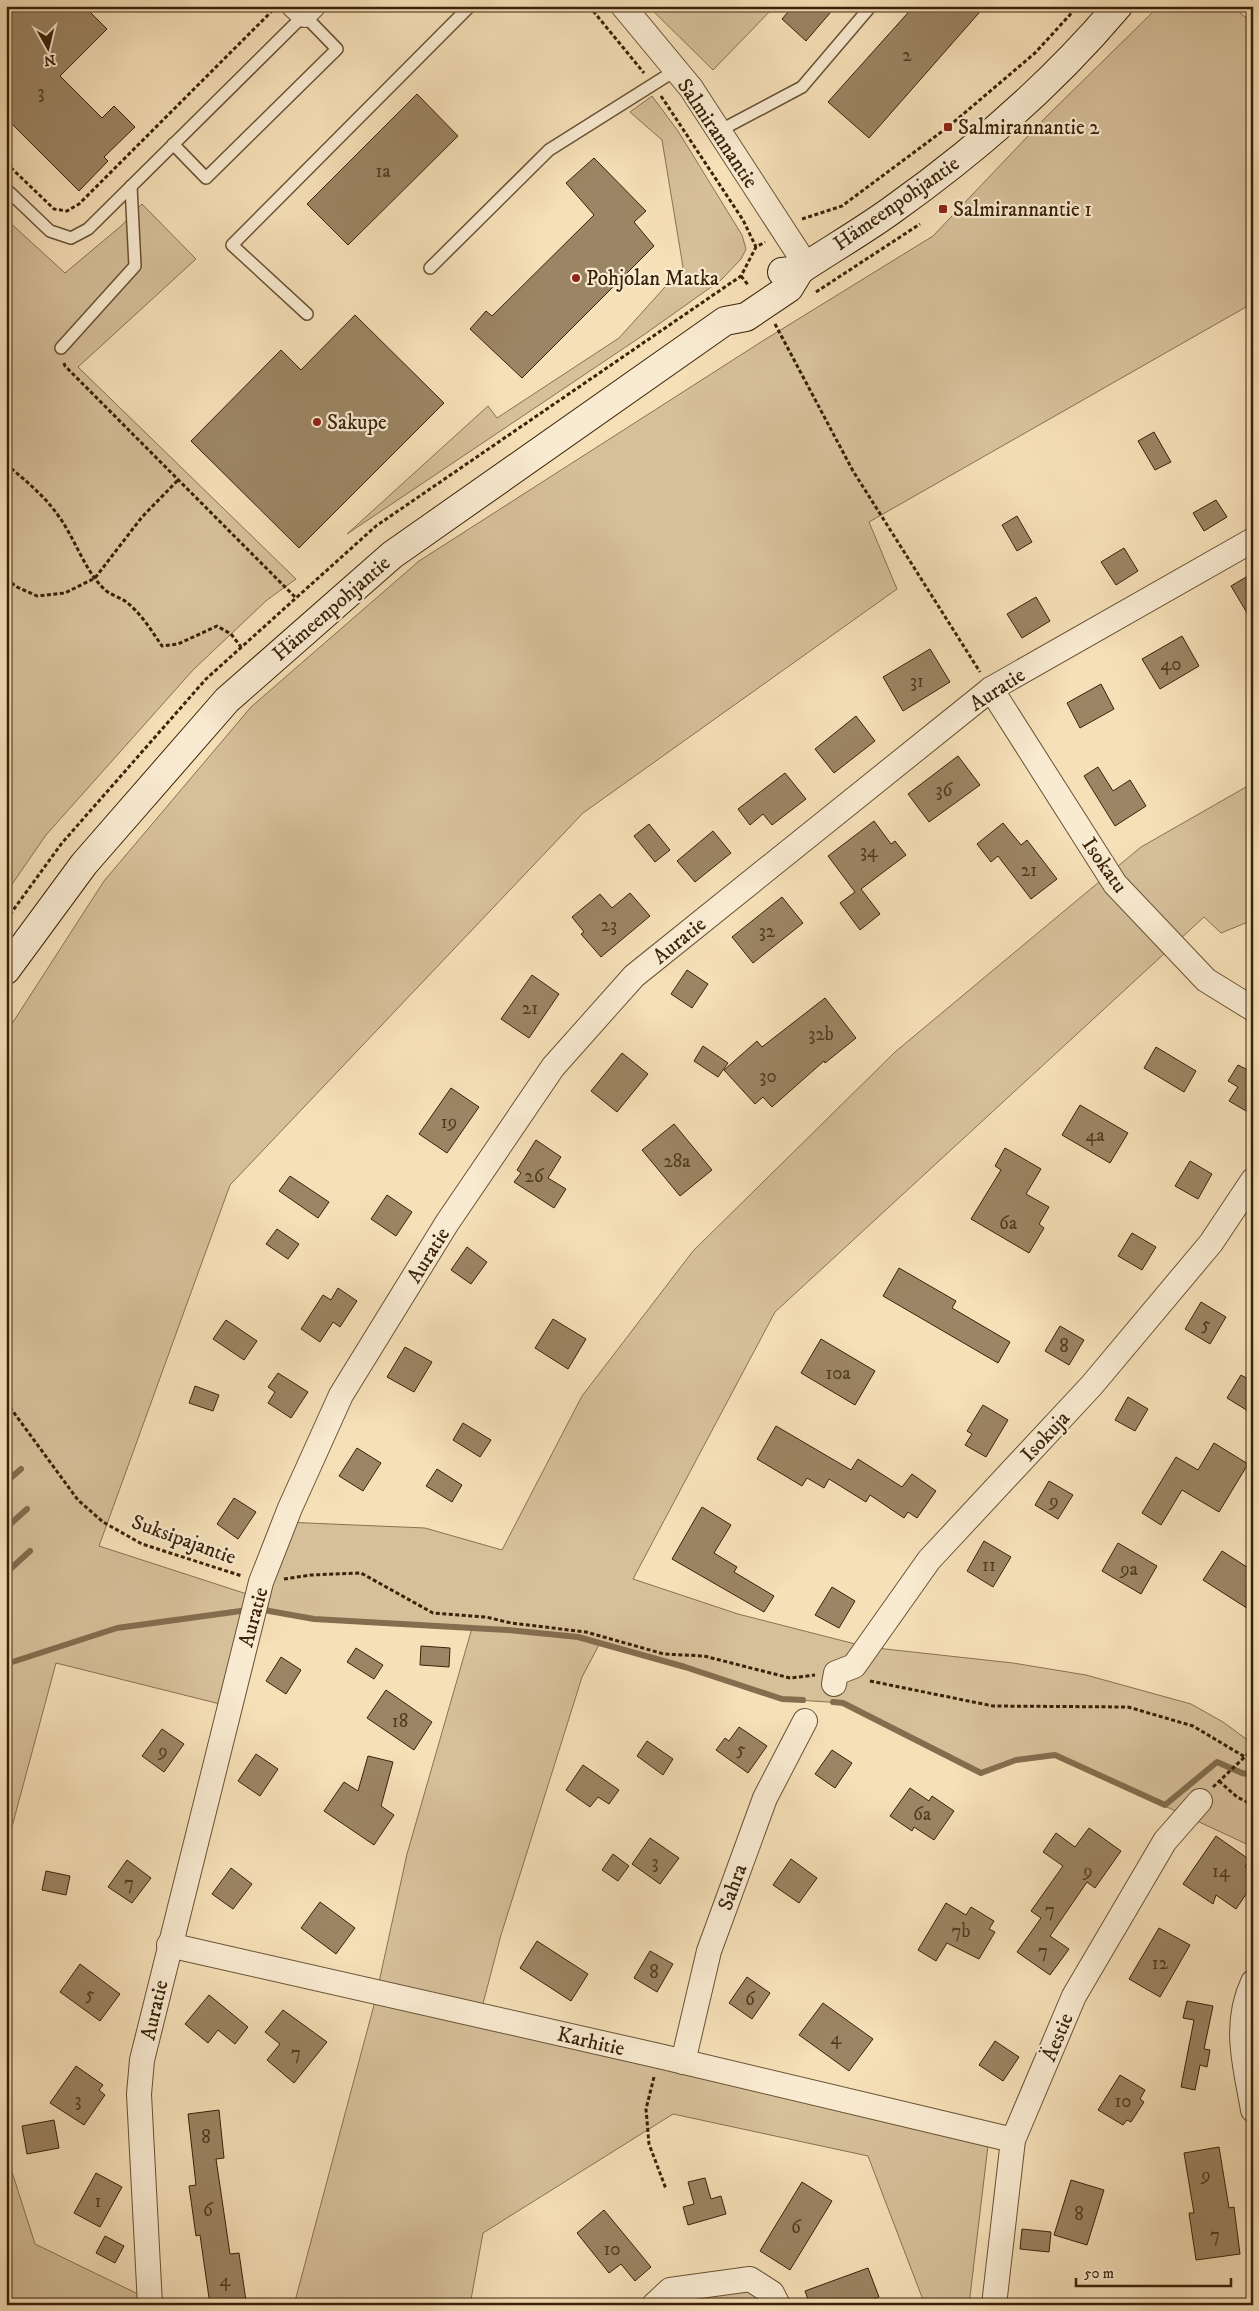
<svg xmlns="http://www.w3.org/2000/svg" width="1259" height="2311" font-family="'IM FELL DW Pica',serif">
	<rect width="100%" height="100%" fill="#f6e0b8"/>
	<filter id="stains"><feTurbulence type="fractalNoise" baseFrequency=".004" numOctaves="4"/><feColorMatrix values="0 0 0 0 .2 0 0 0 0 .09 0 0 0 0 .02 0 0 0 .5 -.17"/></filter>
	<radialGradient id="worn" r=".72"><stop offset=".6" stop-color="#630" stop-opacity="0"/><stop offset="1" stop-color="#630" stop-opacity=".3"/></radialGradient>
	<g fill="#d6c09a" stroke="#887152">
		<polygon points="648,6 775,6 713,70"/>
		<polygon points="1159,6 1231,6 1253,23 1253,303 869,522 897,589 583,813 230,1185 99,1546 250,1595 220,1704 56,1663 6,1849 6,1033 104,881 251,707 419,561 761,342 933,236 1047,116"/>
		<polygon points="652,96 678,131 742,235 746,249 741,259 721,280 645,334 347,534 488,406 497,418 619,338 683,267 662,140 630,112"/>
		<polygon points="142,204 196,259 78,367 296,579 267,600 193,670 46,835 6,893 6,219 65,273 121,226"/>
		<polygon points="1253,783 1253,920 1221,933 1204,917 775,1312 633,1579 738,1614 867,1647 1013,1663 1086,1675 1191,1704 1223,1722 1253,1744 1253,1847 1055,1755 1016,1760 981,1773 843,1703 782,1699 685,1667 600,1643 582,1677 501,1935 480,2015 989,2137 969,2305 925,2305 868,2156 673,2114 483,2233 470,2305 294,2305 374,2005 407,1854 472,1628 314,1619 267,1611 269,1601 257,1598 284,1522 425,1528 502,1550 582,1396 693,1251 895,1052 1141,847"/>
		<polygon points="6,2153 35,2244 140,2295 141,2305 6,2305"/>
		<polygon points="743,2288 765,2300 768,2305 667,2305 672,2300"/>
	</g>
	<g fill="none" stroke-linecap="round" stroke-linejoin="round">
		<g stroke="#846d4e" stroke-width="6">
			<polyline points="6,1482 21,1469"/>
			<polyline points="6,1528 27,1509"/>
			<polyline points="6,1573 30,1551"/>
			<polyline points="258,1609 314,1619 507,1630 578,1637 685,1667 782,1699 803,1700"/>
			<polyline points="6,1664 117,1628 248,1610"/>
			<polyline points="833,1702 843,1703 981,1773 1016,1760 1055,1755 1165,1805 1217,1762 1242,1773 1253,1775"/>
		</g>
	</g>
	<g fill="#9c8564" stroke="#3a2209">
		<polygon points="6,6 84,6 107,29 60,76 102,118 114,106 135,127 104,157 108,161 79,191 6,118"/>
		<polygon points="793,6 836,6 806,41 782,19"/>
		<polygon points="914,6 985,6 869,138 828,102"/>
		<polygon points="417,94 458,136 348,245 307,204"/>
		<polygon points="594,158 646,211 634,222 654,246 522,378 470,329 486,311 492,316 594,215 566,183"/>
		<polygon points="355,315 444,403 299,548 191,441 281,350 301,370"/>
		<polygon points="1154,432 1171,462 1155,470 1138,441"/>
		<polygon points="1216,500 1227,517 1204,531 1193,513"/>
		<polygon points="1017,516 1032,542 1017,551 1002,525"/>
		<polygon points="1124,548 1138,571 1116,585 1101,562"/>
		<polygon points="1253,573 1253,623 1231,586"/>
		<polygon points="1036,597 1050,621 1022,638 1007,614"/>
		<polygon points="1182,636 1199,666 1160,689 1142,659"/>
		<polygon points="930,649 950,682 903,711 883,677"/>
		<polygon points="1101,684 1114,709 1080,728 1067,703"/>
		<polygon points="856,716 875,741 834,773 815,749"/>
		<polygon points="958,756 980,785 929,822 908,794"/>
		<polygon points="1098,767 1113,791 1130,780 1146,806 1115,826 1084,776"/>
		<polygon points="785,773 806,799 772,825 763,814 750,825 738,809"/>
		<polygon points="874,821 891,844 895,841 906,855 861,889 880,914 860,930 840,903 855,892 828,856"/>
		<polygon points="1003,823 1021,845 1027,840 1057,879 1031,899 998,856 991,862 977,844"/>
		<polygon points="649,824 670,850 655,862 634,836"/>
		<polygon points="713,831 731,853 695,882 677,861"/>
		<polygon points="630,893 650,916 601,957 581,934 584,932 572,917 600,894 612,908"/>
		<polygon points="782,897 803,923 753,963 732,937"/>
		<polygon points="687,970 708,984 692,1008 671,994"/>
		<polygon points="532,975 559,994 529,1038 501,1019"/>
		<polygon points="825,998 856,1038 825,1063 824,1061 772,1107 763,1097 755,1104 724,1070 757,1041 762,1047"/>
		<polygon points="703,1046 728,1063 718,1077 694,1061"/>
		<polygon points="1156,1047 1196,1071 1184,1092 1144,1068"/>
		<polygon points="622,1053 648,1074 617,1112 591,1091"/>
		<polygon points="1253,1062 1253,1115 1229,1101 1238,1087 1228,1081 1238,1065 1248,1070"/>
		<polygon points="451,1088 479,1107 447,1153 419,1134"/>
		<polygon points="1080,1105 1128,1133 1110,1163 1062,1135"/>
		<polygon points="674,1124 712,1170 680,1196 642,1150"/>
		<polygon points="536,1140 561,1157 548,1178 566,1189 554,1208 514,1182 521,1173 517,1170"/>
		<polygon points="1005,1148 1041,1169 1026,1194 1049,1207 1039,1224 1044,1228 1029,1253 971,1219 1001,1170 995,1166"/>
		<polygon points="1190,1161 1212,1174 1198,1199 1175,1186"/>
		<polygon points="290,1176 329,1202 318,1218 279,1191"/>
		<polygon points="387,1195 412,1212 396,1236 371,1219"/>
		<polygon points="277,1229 299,1244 288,1259 266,1244"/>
		<polygon points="1132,1233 1156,1247 1142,1270 1118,1256"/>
		<polygon points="467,1247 487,1262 471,1284 451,1270"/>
		<polygon points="899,1268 956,1301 952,1308 1010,1342 998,1363 883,1296"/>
		<polygon points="338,1288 357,1301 340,1327 333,1322 320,1342 301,1329 323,1295 331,1300"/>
		<polygon points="1201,1302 1226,1317 1210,1344 1185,1329"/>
		<polygon points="553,1319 586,1339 568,1369 535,1348"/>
		<polygon points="226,1320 257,1341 244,1360 213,1339"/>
		<polygon points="1060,1326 1084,1340 1069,1365 1045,1351"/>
		<polygon points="821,1339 875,1371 855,1405 801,1373"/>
		<polygon points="405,1347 432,1362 414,1392 387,1377"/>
		<polygon points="278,1373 308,1392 291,1418 268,1403 275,1392 268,1387"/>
		<polygon points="1241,1375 1253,1382 1253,1414 1227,1398"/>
		<polygon points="195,1386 219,1395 213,1411 189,1403"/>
		<polygon points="1128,1397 1148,1409 1135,1431 1115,1420"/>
		<polygon points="983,1405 1008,1420 986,1457 965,1445 972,1434 967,1431"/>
		<polygon points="463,1423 491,1440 480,1457 453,1440"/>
		<polygon points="776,1426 851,1470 858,1459 902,1487 912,1474 936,1491 917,1518 908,1512 904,1518 870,1495 866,1502 829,1479 824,1488 807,1478 802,1486 757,1459"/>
		<polygon points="1214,1443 1248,1464 1219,1512 1182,1490 1161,1525 1142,1513 1176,1457 1198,1470"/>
		<polygon points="357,1448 381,1463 363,1491 339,1476"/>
		<polygon points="437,1469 462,1485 452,1502 426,1486"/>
		<polygon points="1049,1481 1073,1495 1058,1519 1035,1505"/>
		<polygon points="234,1498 256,1512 238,1539 217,1524"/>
		<polygon points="702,1507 731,1525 714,1553 737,1567 734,1572 774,1596 764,1612 672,1559"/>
		<polygon points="984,1541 1011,1557 993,1587 967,1571"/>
		<polygon points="1118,1543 1157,1566 1141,1594 1102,1571"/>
		<polygon points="1222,1551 1253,1571 1253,1612 1203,1580"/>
		<polygon points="832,1587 855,1601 839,1628 815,1615"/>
		<polygon points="421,1646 450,1648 449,1667 420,1665"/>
		<polygon points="356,1648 383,1665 374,1679 347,1662"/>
		<polygon points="281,1657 301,1670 286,1694 266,1681"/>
		<polygon points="386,1690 432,1722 414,1750 367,1718"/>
		<polygon points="739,1727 767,1746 748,1773 716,1750 725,1738 729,1741"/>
		<polygon points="162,1729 184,1744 164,1772 142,1756"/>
		<polygon points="647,1741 673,1759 663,1775 637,1756"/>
		<polygon points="832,1750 852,1763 835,1788 815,1774"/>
		<polygon points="256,1754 278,1769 260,1796 238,1781"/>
		<polygon points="368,1756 393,1762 381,1806 394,1815 374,1845 324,1811 344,1782 358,1791"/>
		<polygon points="583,1765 619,1790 609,1804 598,1797 590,1807 566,1790"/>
		<polygon points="910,1788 929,1801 932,1796 954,1811 934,1840 914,1827 912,1831 890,1816"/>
		<polygon points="1089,1828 1121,1851 1095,1888 1087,1882 1050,1936 1069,1949 1050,1975 1017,1952 1041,1918 1031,1911 1063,1866 1043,1852 1056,1833 1075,1847"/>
		<polygon points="1216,1836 1250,1860 1245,1867 1253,1873 1253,1884 1236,1909 1216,1895 1213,1904 1183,1884"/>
		<polygon points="650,1838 679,1858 660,1884 632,1864"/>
		<polygon points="613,1854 629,1866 618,1881 602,1870"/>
		<polygon points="791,1859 817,1878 799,1903 773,1885"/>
		<polygon points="127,1860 151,1878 132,1903 108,1887"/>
		<polygon points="231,1868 252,1884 233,1909 212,1894"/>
		<polygon points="46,1871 70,1876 66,1895 42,1890"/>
		<polygon points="320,1902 355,1928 336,1954 301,1928"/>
		<polygon points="946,1903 966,1915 971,1907 994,1921 989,1929 995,1932 979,1959 947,1943 936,1961 918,1950"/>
		<polygon points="1159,1928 1190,1945 1160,1997 1129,1979"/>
		<polygon points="537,1941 588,1974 571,2001 520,1968"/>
		<polygon points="650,1951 673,1964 657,1992 634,1978"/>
		<polygon points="80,1964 120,1994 100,2021 60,1992"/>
		<polygon points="747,1977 770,1993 752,2019 729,2003"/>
		<polygon points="209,1995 248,2027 235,2044 218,2030 208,2043 185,2024"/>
		<polygon points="1187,2001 1213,2006 1204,2049 1210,2050 1207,2067 1200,2065 1195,2090 1181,2087 1194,2020 1183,2018"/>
		<polygon points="823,2003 873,2039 849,2071 799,2035"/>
		<polygon points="283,2010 327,2042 294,2083 267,2060 280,2044 265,2032"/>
		<polygon points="995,2041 1019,2057 1003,2081 979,2065"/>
		<polygon points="76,2066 103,2085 99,2090 105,2095 84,2125 50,2103"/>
		<polygon points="1120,2075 1145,2090 1140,2099 1144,2102 1131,2122 1127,2120 1123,2125 1098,2110"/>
		<polygon points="219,2110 224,2158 216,2159 230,2254 239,2253 246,2301 210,2305 200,2235 196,2236 189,2186 196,2185 188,2114"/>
		<polygon points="54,2120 59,2148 27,2154 22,2126"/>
		<polygon points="1219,2147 1229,2208 1234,2207 1240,2254 1196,2260 1189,2213 1194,2213 1184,2153"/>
		<polygon points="96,2173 122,2187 100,2227 74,2213"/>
		<polygon points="705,2178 711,2199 721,2196 726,2214 688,2225 683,2207 694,2204 688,2182"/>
		<polygon points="1071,2180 1104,2190 1087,2245 1054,2235"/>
		<polygon points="802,2182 832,2201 790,2270 760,2251"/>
		<polygon points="604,2210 651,2267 635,2281 621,2264 609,2273 577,2233"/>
		<polygon points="1022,2229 1051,2232 1049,2252 1020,2249"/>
		<polygon points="105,2236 124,2246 115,2263 96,2253"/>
		<polygon points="868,2268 879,2297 858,2305 810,2305 805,2291"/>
	</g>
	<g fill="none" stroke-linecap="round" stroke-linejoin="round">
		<g stroke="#695235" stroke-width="14">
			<g id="service">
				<polyline points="719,131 802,87 871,6"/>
				<polyline points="6,189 50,231 71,238 88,229 304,15 337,49 206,178 173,144"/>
				<polyline points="430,268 549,150 676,70"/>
				<polyline points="307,314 232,245 470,6"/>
				<polyline points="61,348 135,266 131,186"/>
			</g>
		</g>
		<g stroke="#695235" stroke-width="26">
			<g id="minor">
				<polyline points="294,6 304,15 313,6"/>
				<polyline points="623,6 691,88 806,265"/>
				<polyline points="991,689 1115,884 1206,980 1253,1009"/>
				<polyline points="834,1684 836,1673 854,1666 929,1560 1092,1385 1211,1243 1253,1180"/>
				<polyline points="169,1945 659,2056 1013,2140"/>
				<path d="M1253,1982C1233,2025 1245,2064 1253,2110"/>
				<polyline points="683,2062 709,1951 765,1798 805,1721"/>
				<polyline points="150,2305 139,2094 142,2060 261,1582 290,1508 341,1395 447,1223 553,1067 634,976 991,689 1253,540"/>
				<polyline points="654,2305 670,2290 750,2279 772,2293 778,2305"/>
				<polyline points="994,2305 1013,2140 1074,1996 1165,1841 1200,1801"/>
			</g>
		</g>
		<g stroke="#3a2209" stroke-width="30">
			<g id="secondary">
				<path d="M782,272L800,270C830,250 863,231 892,210C975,151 1053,83 1118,6"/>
				<polyline points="6,970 84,864 227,700 392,555 725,321 746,317 789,288 800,270"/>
			</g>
		</g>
		<g stroke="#3a2209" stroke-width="3" stroke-dasharray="4 2.5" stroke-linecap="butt">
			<polyline points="589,6 644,73"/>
			<polyline points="661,96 743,220 756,247"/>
			<polyline points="6,163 54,209 67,211 79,204 273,10"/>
			<polyline points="802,219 842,206 948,127 1035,53 1078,6"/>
			<polyline points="741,276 749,286"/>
			<polyline points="816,292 920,224"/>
			<polyline points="775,324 853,471 980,672"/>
			<polyline points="64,363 65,366 296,598"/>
			<path d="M6,464C26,481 45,496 60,518C76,541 85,571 105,590C111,595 119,597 125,601C140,612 151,630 162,646L178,644L217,626L231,634L241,647"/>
			<polyline points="6,579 17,587 37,596 65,593 95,578 142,517 178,480"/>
			<polyline points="6,920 62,843 206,679 376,526 741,276 756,247 765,242"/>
			<polyline points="6,1402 78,1500 103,1522 142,1544 242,1576"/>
			<polyline points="284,1579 311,1575 361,1573 433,1613 486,1617 511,1623 586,1632 664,1654 704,1656 790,1678 815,1675"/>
			<polyline points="870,1681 993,1706 1128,1707 1193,1726 1245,1757"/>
			<polyline points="1219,1781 1237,1797 1253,1805"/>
			<polyline points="1213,1787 1253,1749"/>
			<polyline points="654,2077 646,2109 649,2144 666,2189"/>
		</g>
		<use href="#service" stroke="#f9ebd1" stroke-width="11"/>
		<use href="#minor" stroke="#f9ebd1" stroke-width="24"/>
		<use href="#secondary" stroke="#f9ebd1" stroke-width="28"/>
	</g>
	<g fill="#8f2418" stroke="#f9ebd1" stroke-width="2">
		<rect x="943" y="122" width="10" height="10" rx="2.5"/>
		<rect x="938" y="204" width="10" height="10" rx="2.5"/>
		<circle cx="576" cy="278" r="5"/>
		<circle cx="317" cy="422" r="5"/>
	</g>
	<g text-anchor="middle" stroke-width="4.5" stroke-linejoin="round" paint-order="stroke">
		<g font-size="19" fill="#523b20">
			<text x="907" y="61">2</text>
			<text x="41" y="98">3</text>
			<text x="383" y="177">1a</text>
			<text x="1171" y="670">40</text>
			<text x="917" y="687">31</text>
			<text x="944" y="796">36</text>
			<text x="869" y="857">34</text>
			<text x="1029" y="876">21</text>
			<text x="609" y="931">23</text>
			<text x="767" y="937">32</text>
			<text x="530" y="1014">21</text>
			<text x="821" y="1040">32b</text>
			<text x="768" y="1082">30</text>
			<text x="449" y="1128">19</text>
			<text x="1095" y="1141">4a</text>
			<text x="677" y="1167">28a</text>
			<text x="534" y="1182">26</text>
			<text x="1008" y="1229">6a</text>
			<text x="1206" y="1330">5</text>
			<text x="1064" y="1352">8</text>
			<text x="838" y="1379">10a</text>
			<text x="1054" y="1507">9</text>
			<text x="989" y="1571">11</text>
			<text x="1129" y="1575">9a</text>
			<text x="400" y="1727">18</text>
			<text x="741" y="1755">5</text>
			<text x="163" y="1757">9</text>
			<text x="922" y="1820">6a</text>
			<text x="655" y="1868">3</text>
			<text x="1088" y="1877">9</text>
			<text x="1221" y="1877">14</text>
			<text x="129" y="1889">7</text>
			<text x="1050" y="1916">7</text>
			<text x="961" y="1937">7b</text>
			<text x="1043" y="1957">7</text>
			<text x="1160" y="1969">12</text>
			<text x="654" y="1978">8</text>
			<text x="90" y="2000">5</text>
			<text x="750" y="2005">6</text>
			<text x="836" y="2044">4</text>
			<text x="296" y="2059">7</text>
			<text x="78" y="2106">3</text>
			<text x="1123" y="2107">10</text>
			<text x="206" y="2143">8</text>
			<text x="1206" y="2181">9</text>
			<text x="98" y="2207">1</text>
			<text x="208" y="2216">6</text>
			<text x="1079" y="2220">8</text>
			<text x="796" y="2233">6</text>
			<text x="1215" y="2241">7</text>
			<text x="612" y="2255">10</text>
			<text x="225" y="2286">4</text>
		</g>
		<g font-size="21" fill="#3a2209" stroke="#f9ebd1" text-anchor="start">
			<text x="958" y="134">Salmirannantie 2</text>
			<text x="953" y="216">Salmirannantie 1</text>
			<text x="586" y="285">Pohjolan Matka</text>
			<text x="327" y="429">Sakupe</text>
		</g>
		<g font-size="21" fill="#3a2209" stroke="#f9ebd1">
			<text transform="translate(718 133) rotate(56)" y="7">Salmirannantie</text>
			<text transform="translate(896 203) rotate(-35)" y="7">Hämeenpohjantie</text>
			<text transform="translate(331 608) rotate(-41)" y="7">Hämeenpohjantie</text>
			<text transform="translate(997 689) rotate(-33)" y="7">Auratie</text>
			<text transform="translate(1105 865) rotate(55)" y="7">Isokatu</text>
			<text transform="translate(679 940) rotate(-39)" y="7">Auratie</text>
			<text transform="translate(428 1255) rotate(-58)" y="7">Auratie</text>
			<text transform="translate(1045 1436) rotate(-47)" y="7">Isokuja</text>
			<text transform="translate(184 1539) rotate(20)" y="7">Suksipajantie</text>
			<text transform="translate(253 1617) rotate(-75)" y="7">Auratie</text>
			<text transform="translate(732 1887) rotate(-70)" y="7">Sahra</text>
			<text transform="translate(154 2010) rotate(-77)" y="7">Auratie</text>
			<text transform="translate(1057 2037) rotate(-67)" y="7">Äestie</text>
			<text transform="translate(591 2041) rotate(13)" y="7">Karhitie</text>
		</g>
	</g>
	<rect width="1259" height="2311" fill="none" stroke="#f6e0b8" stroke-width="25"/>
	<rect x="8" y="8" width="1244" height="2296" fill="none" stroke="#3a2209" stroke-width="2.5"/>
	<rect x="12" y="12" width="1234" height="2286" fill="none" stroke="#3a2209"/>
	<g transform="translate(48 48) rotate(172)" stroke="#f9ebd1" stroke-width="4" paint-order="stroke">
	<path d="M0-4L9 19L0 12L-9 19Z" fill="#3a2209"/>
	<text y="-8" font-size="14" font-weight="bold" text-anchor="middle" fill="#3a2209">N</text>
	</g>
	<path d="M1076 2278v8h155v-8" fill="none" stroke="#3a2209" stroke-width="2.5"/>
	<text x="1084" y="2278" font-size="15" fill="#3a2209" stroke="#f9ebd1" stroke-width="4" paint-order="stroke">50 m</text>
	<rect width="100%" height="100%" filter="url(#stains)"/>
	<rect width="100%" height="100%" fill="url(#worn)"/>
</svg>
